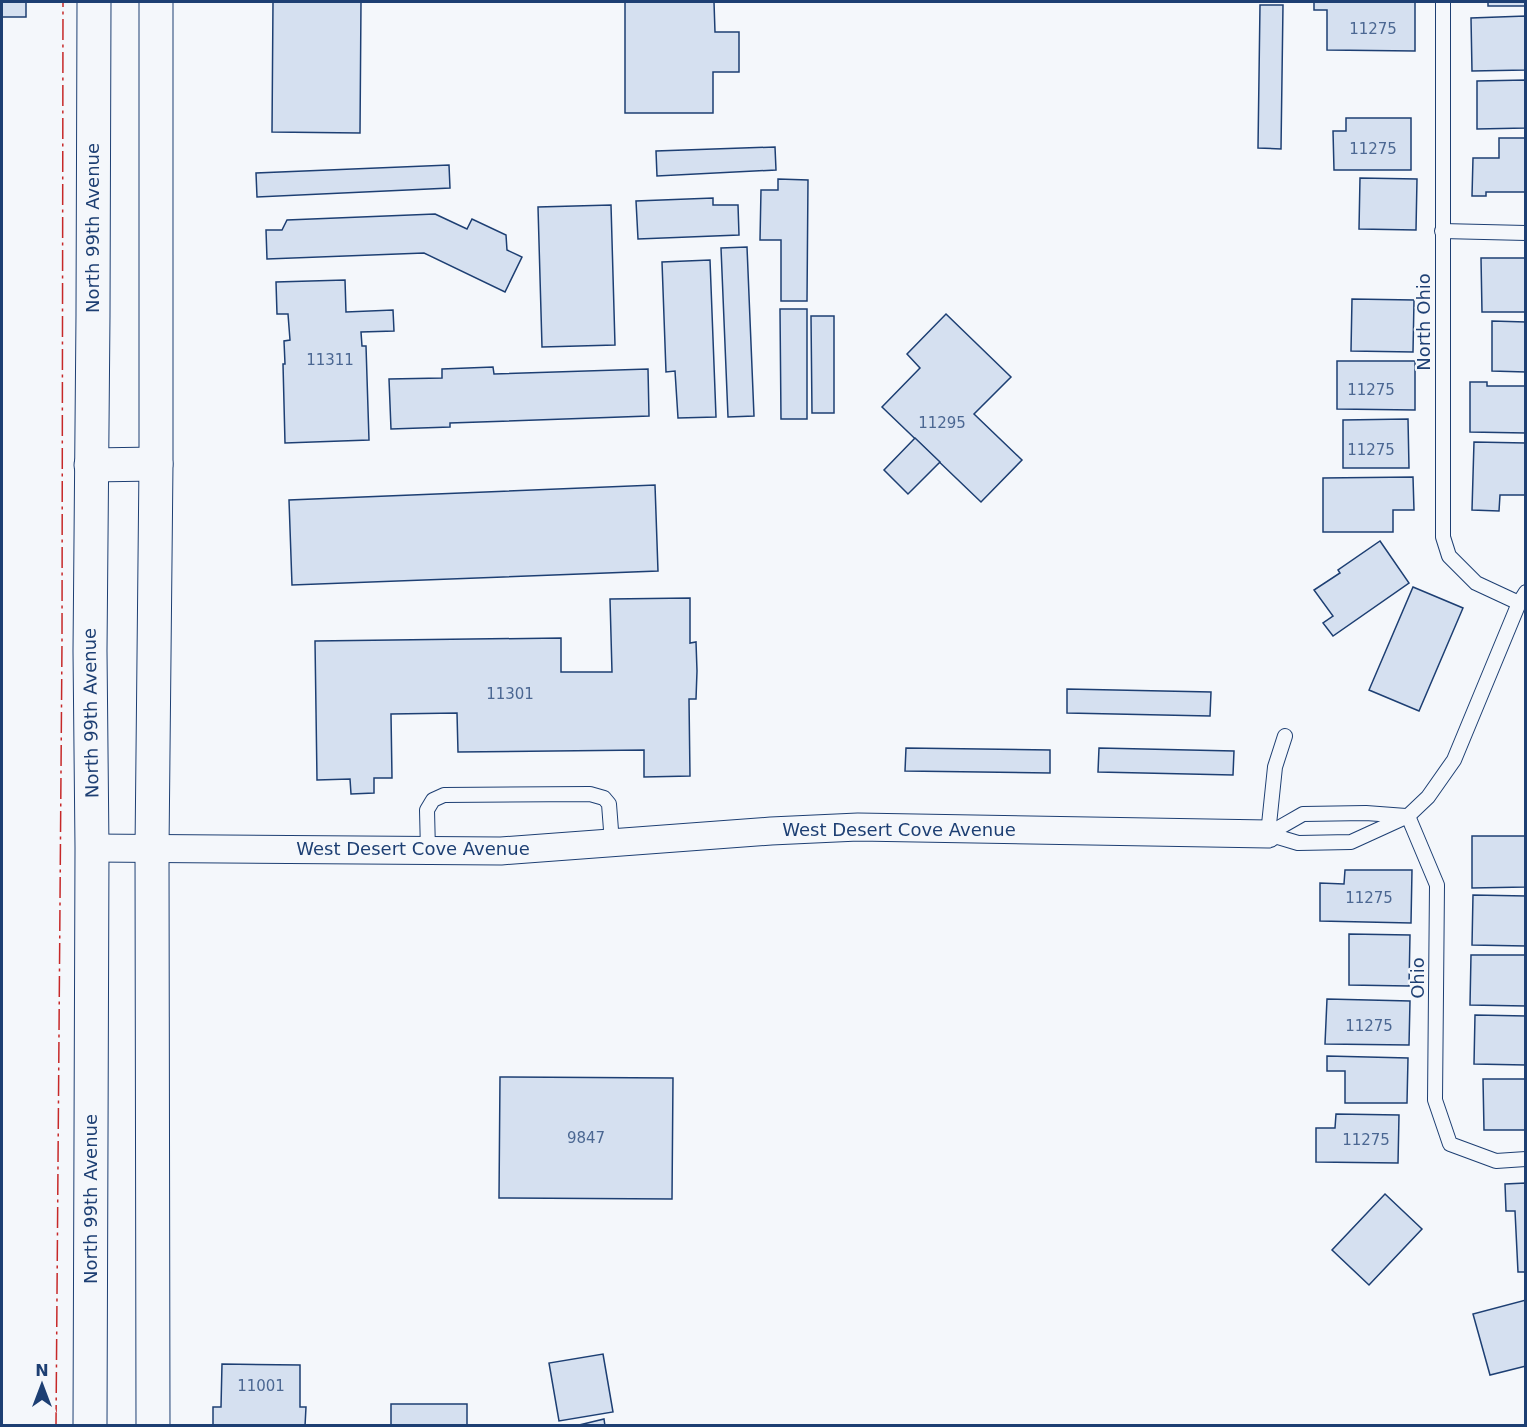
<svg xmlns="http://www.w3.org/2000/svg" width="1527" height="1427" font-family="'DejaVu Sans',sans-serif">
	<rect width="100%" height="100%" fill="#f4f7fb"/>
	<g fill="#d5e0f0" stroke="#1d3f73" stroke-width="1.5">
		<rect x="2" y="2" width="24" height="15"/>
		<polygon points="273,2 361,2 360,133 272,132"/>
		<polygon points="625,2 714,2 715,32 739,32 739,72 713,72 713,113 625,113"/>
		<polygon points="1314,2 1415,2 1415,51 1327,50 1327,10 1314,10"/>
		<rect x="1488" y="2" width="38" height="4"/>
		<polygon points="1260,5 1283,5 1281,149 1258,148"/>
		<polygon points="1526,16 1526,70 1472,71 1471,18"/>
		<polygon points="1526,80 1526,128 1477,129 1477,81"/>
		<polygon points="1346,118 1411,118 1411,170 1334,170 1333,131 1346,131"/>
		<polygon points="1499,138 1526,138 1526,192 1486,192 1486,196 1472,196 1473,158 1499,158"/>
		<polygon points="775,147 776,170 657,176 656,151"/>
		<polygon points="449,165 450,188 257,197 256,173"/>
		<polygon points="1360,178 1417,179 1416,230 1359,229"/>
		<polygon points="778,179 808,180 807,301 781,301 781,240 760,240 761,190 778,190"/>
		<polygon points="713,198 713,205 738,205 739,235 638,239 636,201"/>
		<polygon points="611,205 615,345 542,347 538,207"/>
		<polygon points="435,214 467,229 472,219 506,235 507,250 522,257 505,292 424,253 267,259 266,230 282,230 287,220"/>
		<polygon points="747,247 754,416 728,417 721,248"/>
		<polygon points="1481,258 1526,258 1526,312 1482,312"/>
		<polygon points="710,260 716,417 678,418 675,371 666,372 662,262"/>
		<polygon points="345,280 346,312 393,310 394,331 361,332 362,346 366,346 369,440 285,443 283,364 285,364 284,341 290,340 288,314 277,314 276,282"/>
		<polygon points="1352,299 1414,300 1413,352 1351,351"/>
		<polygon points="780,309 807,309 807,419 781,419"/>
		<polygon points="946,314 1011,377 974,414 1022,460 981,502 882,407 920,368 907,354"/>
		<polygon points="811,316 834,316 834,413 812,413"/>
		<polygon points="1492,321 1526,322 1526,372 1492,371"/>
		<polygon points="1337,361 1415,361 1415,410 1337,409"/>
		<polygon points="493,367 494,374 648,369 649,416 450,423 450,427 391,429 389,379 442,378 442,369"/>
		<polygon points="1470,382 1487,382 1487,386 1526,386 1526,433 1470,432"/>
		<polygon points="1408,419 1409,468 1343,468 1343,420"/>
		<polygon points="915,438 940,462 908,494 884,470"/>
		<polygon points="1474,442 1526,443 1526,495 1500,495 1499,511 1472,510"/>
		<polygon points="1413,477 1414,510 1393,510 1393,532 1323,532 1323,478"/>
		<polygon points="655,485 658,571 292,585 289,500"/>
		<polygon points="1380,541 1409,583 1333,636 1323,623 1333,616 1314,590 1340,573 1338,570"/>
		<polygon points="1413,587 1463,608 1419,711 1369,690"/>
		<polygon points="690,598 690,643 696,642 697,671 696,699 689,699 690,776 644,777 644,750 458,752 457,713 391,714 392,778 374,778 374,793 351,794 350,779 317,780 315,641 561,638 561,672 612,672 610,599"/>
		<polygon points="1067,689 1211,692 1210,716 1067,713"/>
		<polygon points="906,748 1050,750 1050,773 905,771"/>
		<polygon points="1099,748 1234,751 1233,775 1098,772"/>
		<polygon points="1472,836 1526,836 1526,887 1472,888"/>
		<polygon points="1345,870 1412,870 1411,923 1320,921 1320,883 1344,884"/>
		<polygon points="1473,895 1526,896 1526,946 1472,945"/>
		<polygon points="1349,934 1410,935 1409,986 1349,985"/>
		<polygon points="1471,955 1526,955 1526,1006 1470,1005"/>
		<polygon points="1327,999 1410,1001 1409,1045 1325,1044"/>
		<polygon points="1475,1015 1526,1016 1526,1065 1474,1064"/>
		<polygon points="1327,1056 1408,1058 1407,1103 1345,1103 1345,1071 1327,1071"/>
		<polygon points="500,1077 673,1078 672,1199 499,1198"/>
		<polygon points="1483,1079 1526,1079 1526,1130 1484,1130"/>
		<polygon points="1336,1114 1399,1115 1398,1163 1316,1162 1316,1128 1335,1128"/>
		<polygon points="1526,1183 1526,1272 1518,1272 1515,1211 1506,1211 1505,1184"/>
		<polygon points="1385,1194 1422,1229 1369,1285 1332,1250"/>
		<polygon points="1526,1300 1526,1366 1490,1375 1473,1314"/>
		<polygon points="603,1354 613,1412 559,1421 549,1363"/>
		<polygon points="222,1364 300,1365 300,1407 306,1407 305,1426 213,1426 213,1407 221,1407"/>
		<rect x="391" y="1404" width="76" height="22"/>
		<polygon points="604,1419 605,1426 575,1426"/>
	</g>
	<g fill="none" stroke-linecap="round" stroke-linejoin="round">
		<g stroke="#1d3f73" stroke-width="16">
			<g id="service">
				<polyline points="1443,2 1443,537 1449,556 1476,583 1519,603"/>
				<polyline points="1442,231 1526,233"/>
				<polyline points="1408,816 1437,885 1435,1100 1450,1144 1496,1161 1526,1159"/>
				<polyline points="1268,834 1298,843 1351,842 1408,816 1428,797 1454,760 1519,603 1526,592"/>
				<polyline points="1268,834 1303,814 1366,813 1406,816"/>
				<polyline points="1268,834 1275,767 1285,736"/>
				<polyline points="428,851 427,810 433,800 444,795 590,794 604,798 609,804 612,843"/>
			</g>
		</g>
		<g stroke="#1d3f73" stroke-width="29">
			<polyline id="minor" points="92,848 501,851 771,831 858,827 1268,834"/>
		</g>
		<g stroke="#1d3f73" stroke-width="35">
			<g id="secondary">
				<polyline points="91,465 156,464"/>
				<polyline points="90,1426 92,848 90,651 93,315 94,2"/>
				<polyline points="153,1426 152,849 156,464 156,2"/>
			</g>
		</g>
		<use href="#service" stroke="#f4f7fb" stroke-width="14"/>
		<use href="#minor" stroke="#f4f7fb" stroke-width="27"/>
		<use href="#secondary" stroke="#f4f7fb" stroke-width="33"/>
		<polyline stroke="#c62828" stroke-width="1.5" stroke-dasharray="21 4.5 3 4.5" stroke-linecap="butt" points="56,1426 62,642 63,2"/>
	</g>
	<g text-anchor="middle" stroke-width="4.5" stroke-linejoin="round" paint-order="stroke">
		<g font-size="15" fill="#4b6792">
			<text x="1373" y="34">11275</text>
			<text x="1373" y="154">11275</text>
			<text x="330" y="365">11311</text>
			<text x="1371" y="395">11275</text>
			<text x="942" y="428">11295</text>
			<text x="1371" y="455">11275</text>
			<text x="510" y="699">11301</text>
			<text x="1369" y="903">11275</text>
			<text x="1369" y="1031">11275</text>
			<text x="586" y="1143">9847</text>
			<text x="1366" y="1145">11275</text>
			<text x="261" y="1391">11001</text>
		</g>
		<g font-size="18" fill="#1d3f73" stroke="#f4f7fb">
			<text transform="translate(93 228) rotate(-90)" y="6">North 99th Avenue</text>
			<text transform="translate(1424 322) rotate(-90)" y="6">North Ohio</text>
			<text transform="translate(91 713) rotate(-91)" y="6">North 99th Avenue</text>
			<text x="899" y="836">West Desert Cove Avenue</text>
			<text x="413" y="855">West Desert Cove Avenue</text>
			<text transform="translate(1418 978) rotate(-90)" y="6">Ohio</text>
			<text transform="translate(91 1199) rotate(-90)" y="6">North 99th Avenue</text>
		</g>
	</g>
	<rect width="1527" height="1427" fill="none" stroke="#1d3f73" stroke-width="6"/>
	<g transform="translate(42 1385)" stroke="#f4f7fb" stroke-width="4.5" paint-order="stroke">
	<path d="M0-4.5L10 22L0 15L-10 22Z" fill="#1d3f73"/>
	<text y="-9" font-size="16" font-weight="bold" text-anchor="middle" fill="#1d3f73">N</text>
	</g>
</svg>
